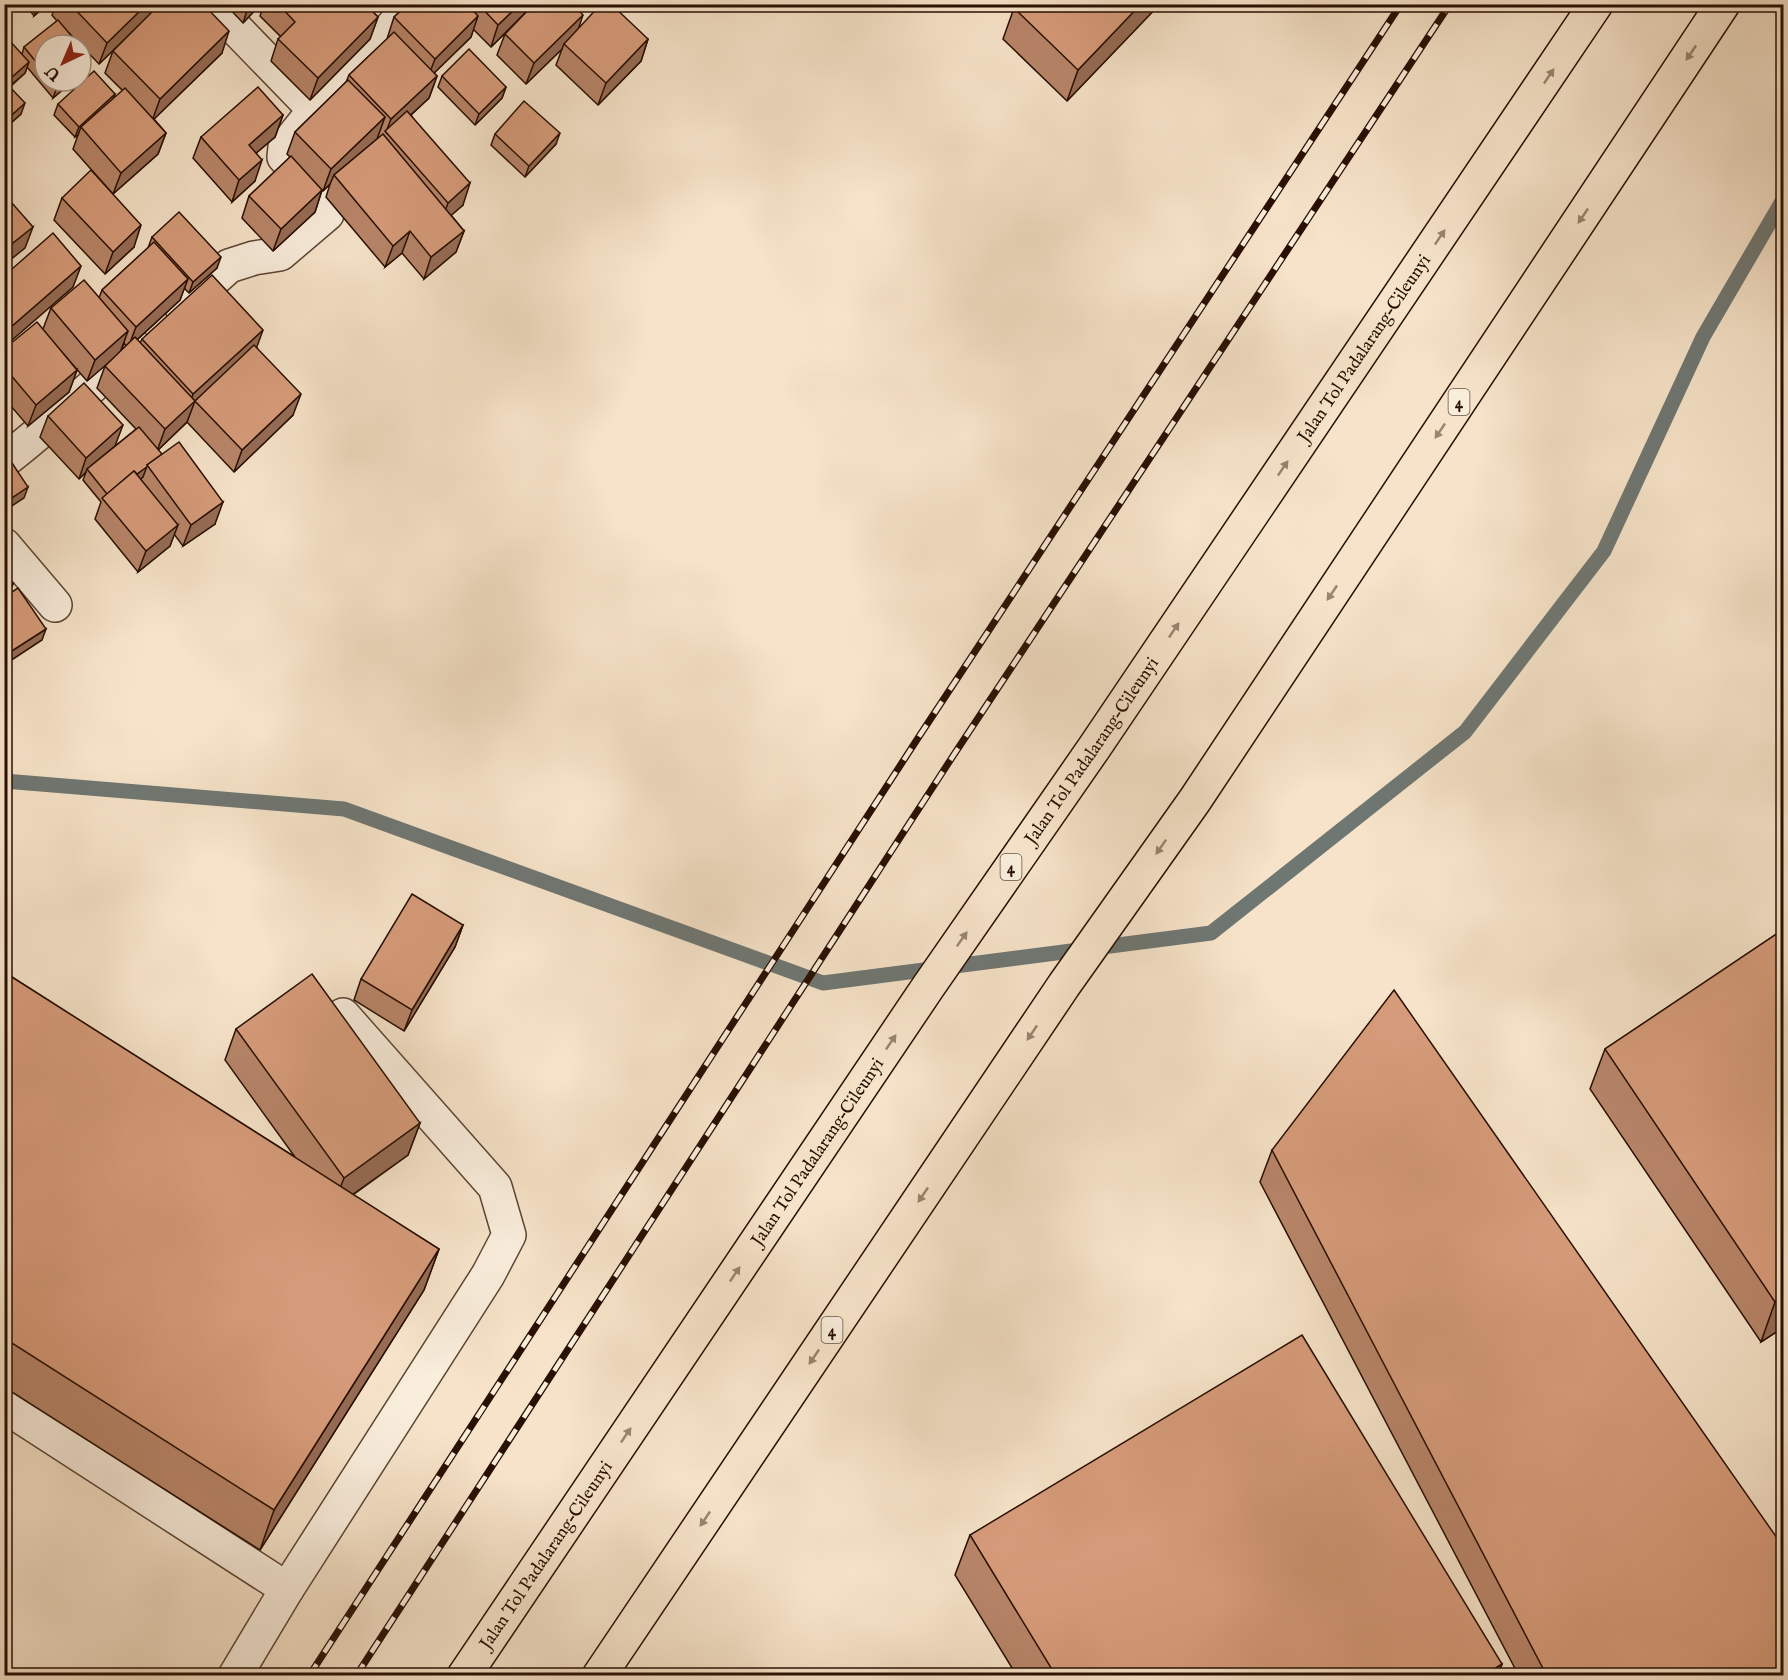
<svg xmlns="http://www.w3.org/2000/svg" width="1788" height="1680" font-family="'IM FELL English',serif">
	<rect width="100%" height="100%" fill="#f6e3c9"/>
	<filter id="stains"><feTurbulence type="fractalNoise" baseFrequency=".00333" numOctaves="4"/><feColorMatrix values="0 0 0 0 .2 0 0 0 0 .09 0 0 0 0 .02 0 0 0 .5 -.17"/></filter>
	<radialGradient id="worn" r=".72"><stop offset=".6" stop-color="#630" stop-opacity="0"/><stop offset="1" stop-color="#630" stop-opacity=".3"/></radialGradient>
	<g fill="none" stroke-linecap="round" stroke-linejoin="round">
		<polyline stroke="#6f7773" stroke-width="15" points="4,781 344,809 823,983 1211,933 1465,732 1604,551 1703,337 1784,198"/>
		<g stroke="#5c4434" stroke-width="36">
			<g id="minor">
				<polyline points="212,4 305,100 316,108 329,103 411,4"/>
				<polyline points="182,308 229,266 254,258 280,254 327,214 318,193 284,157 285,147 316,108"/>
				<path d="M4,461C50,426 92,385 136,348"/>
				<polyline points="4,545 55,605"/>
				<polyline points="4,1406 287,1589"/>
				<polyline points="235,1676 287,1589 488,1275 509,1235 495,1187 343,1015"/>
			</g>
		</g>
		<g stroke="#280f02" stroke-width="36">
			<g id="highway">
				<path id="s1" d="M464,1676L928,987L1094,748L1596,4"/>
				<polyline points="599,1676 1064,985 1195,800 1723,4"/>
			</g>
		</g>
		<use href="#minor" stroke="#f9eddc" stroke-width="33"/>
		<use href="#highway" stroke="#f6e3c9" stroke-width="33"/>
		<g stroke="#280f02" stroke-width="7">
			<g id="rail">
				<polyline points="309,1676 920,735 1401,4"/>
				<polyline points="356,1676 953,756 1450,4"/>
			</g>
		</g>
		<use href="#rail" stroke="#f9eddc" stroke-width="4.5" stroke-dasharray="14" stroke-linecap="butt"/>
	</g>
	<g fill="#b88569" stroke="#280f02" stroke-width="1.5" fill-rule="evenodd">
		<polygon points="25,4 48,4 34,16"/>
		<polygon points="56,4 203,4 222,53 154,119 166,133 158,154 113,194 73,149 78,135 75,137 54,115 58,104 115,94 113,99 123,91 105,73 113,51 122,42 99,64 69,33 45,45 45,81 73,81 53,98 27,67 25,73 10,87 21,114 4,129 4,45 22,54 24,47 57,21 52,15"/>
		<polygon points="225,4 261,4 243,23"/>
		<polygon points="264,4 365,4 378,17 370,39 310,100 271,61 278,39 281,37 260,16"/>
		<polygon points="408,4 573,4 578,29 648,39 641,61 598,105 556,65 562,49 526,84 497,55 505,34 524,15 491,47 473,29 471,37 434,73 437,76 429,98 411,115 463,205 451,215 464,231 456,252 424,279 402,253 385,267 326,197 330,184 323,191 322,190 315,212 273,251 242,218 249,196 290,157 287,154 295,132 346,82 349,75 387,39 394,17"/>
		<polygon points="1160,4 1067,101 1003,39 1014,8"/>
		<polygon points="442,76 506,87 502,98 475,125 438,87"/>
		<polygon points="283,115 275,137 256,153 255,181 232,202 193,158 201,137"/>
		<polygon points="495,134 556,144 525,177 491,145"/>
		<polygon points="62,198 134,247 105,274 54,220"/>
		<path d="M152,237L217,268L189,293L184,288L180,300L137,340L140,343L142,339L257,348L293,415L234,472L187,422L191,410L187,422L158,450L215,524L183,546L174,534L170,546L138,572L95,519L101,502L83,480L86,472L79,479L40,437L48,416L115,446L136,429L97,388L105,366L112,359L87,381L59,349L77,370L69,392L28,426L4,398V349L43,329L51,308L99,298L102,290L148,248ZM124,343L126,346L121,352Z"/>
		<polygon points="463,925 455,947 404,1031 354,1000 361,979"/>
		<polygon points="1784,929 1784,1327 1761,1342 1590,1089 1605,1049"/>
		<polygon points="4,972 295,1157 225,1060 236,1029 420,1123 408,1155 353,1195 439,1249 424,1290 260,1550 4,1387"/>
		<polygon points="1272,1150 1784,1676 1519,1676 1260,1182"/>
		<polygon points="970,1535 1502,1664 1498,1676 1017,1676 955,1575"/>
	</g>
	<g fill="#966c55" stroke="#280f02" stroke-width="1.5">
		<polygon points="38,4 48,4 34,16"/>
		<polygon points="147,4 161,4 99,64 107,43"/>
		<polygon points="249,4 261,4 243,23"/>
		<polygon points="520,4 534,4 491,47 498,25"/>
		<polygon points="1141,4 1160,4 1067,101 1078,70"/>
		<polygon points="583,15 576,36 564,44 562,49 526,84 534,63"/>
		<polygon points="478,16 471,37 427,80 435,59"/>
		<polygon points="378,17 370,39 310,100 318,78"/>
		<polygon points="229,31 222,53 152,121 160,99"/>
		<polygon points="648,39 641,61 598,105 606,83"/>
		<polygon points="90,59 86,70 81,75 81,67"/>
		<polygon points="29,62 25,73 4,91 4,84"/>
		<polygon points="437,76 429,98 389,135 386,132 391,119"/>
		<polygon points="64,81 73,81 53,98 57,87"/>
		<polygon points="506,87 502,98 475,125 479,114"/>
		<polygon points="115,94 111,105 81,127 78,135 75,137 79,127"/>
		<polygon points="25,103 21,114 4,129 4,122"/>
		<polygon points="283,115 275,137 241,166 249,145"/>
		<polygon points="385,117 377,139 334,175 330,184 323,191 331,169"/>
		<polygon points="166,133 158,154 113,194 121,173"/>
		<polygon points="560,133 556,144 525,177 529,166"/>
		<polygon points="262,160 255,181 232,202 239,180"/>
		<polygon points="470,183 463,205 440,225 448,203"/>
		<polygon points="322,190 315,212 273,251 281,229"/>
		<polygon points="141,225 134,247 105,274 113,252"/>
		<polygon points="33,227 25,248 4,265 4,250"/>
		<polygon points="410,231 402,253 385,267 393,246"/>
		<polygon points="464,231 456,252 424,279 431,257"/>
		<polygon points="221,257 217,268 189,293 193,282"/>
		<polygon points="81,266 73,287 4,347 4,333"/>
		<polygon points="188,279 180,300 128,348 136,327"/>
		<polygon points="263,330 255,352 195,401 187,422 157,451 165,429 189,406 193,394"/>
		<polygon points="128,331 120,353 87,381 95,360"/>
		<polygon points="77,370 69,392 28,426 36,405"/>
		<polygon points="301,394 293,415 234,472 242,450"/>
		<polygon points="123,425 115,446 87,469 86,472 79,479 86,458"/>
		<polygon points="147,466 143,477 109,505 110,497"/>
		<polygon points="28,487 24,498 4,511 4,503"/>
		<polygon points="223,502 215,524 183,546 191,525"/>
		<polygon points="178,525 170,546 138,572 146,551"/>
		<polygon points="13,584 9,595 4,598 4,590"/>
		<polygon points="46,629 42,640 4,665 4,656"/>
		<polygon points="463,925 455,947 404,1031 412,1010"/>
		<polygon points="420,1123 408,1155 332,1209 344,1178"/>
		<polygon points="439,1249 424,1290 260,1550 274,1510"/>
		<polygon points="1784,1297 1784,1327 1761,1342 1775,1302"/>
		<polygon points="1502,1664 1498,1676 1483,1676"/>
	</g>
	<g fill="#d69b7a" stroke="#280f02" stroke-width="1.5">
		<polygon points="70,4 147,4 107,43"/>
		<polygon points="160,4 203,4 229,31 160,99 113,51"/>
		<polygon points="278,4 365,4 378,17 318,78 278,39 295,22"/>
		<polygon points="408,4 467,4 478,16 435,59 394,17"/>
		<polygon points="478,4 520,4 498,25"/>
		<polygon points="534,4 573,4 583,15 534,63 505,34"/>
		<polygon points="601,4 611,4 648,39 606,83 564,44"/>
		<polygon points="1018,4 1141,4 1078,70 1014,8"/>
		<polygon points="58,20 79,45 45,45 45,73 24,47"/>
		<polygon points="394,32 437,76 391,119 349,75"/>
		<polygon points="9,40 29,62 4,84 4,45"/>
		<polygon points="81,48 90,59 81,67"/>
		<polygon points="469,49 506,87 479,114 442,76"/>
		<polygon points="94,71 115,94 79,127 58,104"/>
		<polygon points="348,80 385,117 331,169 295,132"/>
		<polygon points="52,81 64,81 57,87"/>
		<polygon points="8,85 25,103 4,122 4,89"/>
		<polygon points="258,87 283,115 249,145 262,160 239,180 201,137"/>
		<polygon points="125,88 166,133 121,173 81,127"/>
		<polygon points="524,101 560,133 529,166 495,134"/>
		<polygon points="407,111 470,183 448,203 385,131"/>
		<polygon points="383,134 464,231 431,257 410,231 393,246 334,175"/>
		<polygon points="291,156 322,190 281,229 249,196"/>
		<polygon points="91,170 141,225 113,252 62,198"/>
		<polygon points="4,194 33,227 4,250"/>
		<polygon points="179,212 221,257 193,282 152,237"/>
		<polygon points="53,233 81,266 4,333 4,276"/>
		<polygon points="154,242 188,279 136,327 102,290"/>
		<polygon points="212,275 263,330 193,394 142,339"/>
		<polygon points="84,280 128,331 95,360 51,308"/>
		<polygon points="37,322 77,370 36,405 4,367 4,349"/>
		<polygon points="135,337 195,401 165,429 105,366"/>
		<polygon points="254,345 301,394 242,450 195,401"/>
		<polygon points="84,383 123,425 86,458 48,416"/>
		<polygon points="139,427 162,454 147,465 148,466 137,474 134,471 107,494 87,469"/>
		<polygon points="179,442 223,502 191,525 147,465"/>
		<polygon points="12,463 28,487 4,503 4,468"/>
		<polygon points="134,471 178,525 146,551 102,498"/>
		<polygon points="4,571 13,584 4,590"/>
		<polygon points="18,588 46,629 4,656 4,597"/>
		<polygon points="412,894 463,925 412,1010 361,979"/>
		<polygon points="1784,929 1784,1297 1775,1302 1605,1049"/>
		<polygon points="4,972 439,1249 274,1510 4,1338"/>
		<polygon points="312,974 420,1123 344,1178 236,1029"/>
		<polygon points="1394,990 1784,1548 1784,1676 1547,1676 1272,1150"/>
		<polygon points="1302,1335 1502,1664 1483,1676 1056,1676 970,1535"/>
	</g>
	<defs><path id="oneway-solid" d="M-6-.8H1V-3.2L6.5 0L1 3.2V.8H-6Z" transform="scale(1.5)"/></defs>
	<g fill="#99846f">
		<use href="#oneway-solid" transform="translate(1691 53) rotate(124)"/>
		<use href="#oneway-solid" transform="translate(1549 76) rotate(-56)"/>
		<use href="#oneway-solid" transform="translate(1583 216) rotate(124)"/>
		<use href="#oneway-solid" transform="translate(1440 237) rotate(-56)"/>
		<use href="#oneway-solid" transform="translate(1440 431) rotate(124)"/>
		<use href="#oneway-solid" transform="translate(1283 468) rotate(-56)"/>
		<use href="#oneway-solid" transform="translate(1332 593) rotate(124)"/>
		<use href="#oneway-solid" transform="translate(1174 630) rotate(-56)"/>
		<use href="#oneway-solid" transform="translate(1161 847) rotate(125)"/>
		<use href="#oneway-solid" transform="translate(962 939) rotate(-55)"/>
		<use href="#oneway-solid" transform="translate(1032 1033) rotate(124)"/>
		<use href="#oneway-solid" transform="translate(891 1042) rotate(-56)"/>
		<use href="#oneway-solid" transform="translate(923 1195) rotate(124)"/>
		<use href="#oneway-solid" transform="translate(735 1274) rotate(-56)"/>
		<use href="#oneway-solid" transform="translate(814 1357) rotate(124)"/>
		<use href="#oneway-solid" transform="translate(626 1435) rotate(-56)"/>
		<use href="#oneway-solid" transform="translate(705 1519) rotate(124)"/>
	</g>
	<g text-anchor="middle" stroke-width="4.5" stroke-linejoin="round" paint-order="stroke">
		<g fill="#f9eddc" stroke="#675243" stroke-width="1.5">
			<rect x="1448.5" y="389" width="21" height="26" rx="4.5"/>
			<rect x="1000.5" y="854" width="21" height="26" rx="4.5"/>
			<rect x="821.5" y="1317" width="21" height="26" rx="4.5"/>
		</g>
		<g font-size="16" font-weight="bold" fill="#280f02">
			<text x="1459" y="408">4</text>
			<text x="1011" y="873">4</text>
			<text x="832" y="1336">4</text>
		</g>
		<g font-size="18" fill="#280f02" stroke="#f9eddc">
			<text dy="6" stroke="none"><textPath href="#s1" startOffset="1604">Jalan Tol Padalarang–Cileunyi</textPath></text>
			<text dy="6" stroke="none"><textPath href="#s1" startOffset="1118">Jalan Tol Padalarang–Cileunyi</textPath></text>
			<text dy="6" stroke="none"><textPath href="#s1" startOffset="632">Jalan Tol Padalarang–Cileunyi</textPath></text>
			<text dy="6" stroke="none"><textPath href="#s1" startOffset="146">Jalan Tol Padalarang–Cileunyi</textPath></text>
		</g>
	</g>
	<rect width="1788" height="1680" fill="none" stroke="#f6e3c9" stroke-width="24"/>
	<rect x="6" y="6" width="1776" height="1668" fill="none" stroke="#280f02" stroke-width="3"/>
	<rect x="12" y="12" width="1764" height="1656" fill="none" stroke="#280f02" stroke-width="1.5"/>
	<g transform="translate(63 63) rotate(224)"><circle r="28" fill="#f9eddc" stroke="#a59485" stroke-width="1.5"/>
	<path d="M0-4.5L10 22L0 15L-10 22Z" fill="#8f2418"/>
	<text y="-9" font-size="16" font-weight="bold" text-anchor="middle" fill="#280f02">U</text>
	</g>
	<rect width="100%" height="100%" filter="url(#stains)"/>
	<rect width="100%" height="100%" fill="url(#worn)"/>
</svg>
